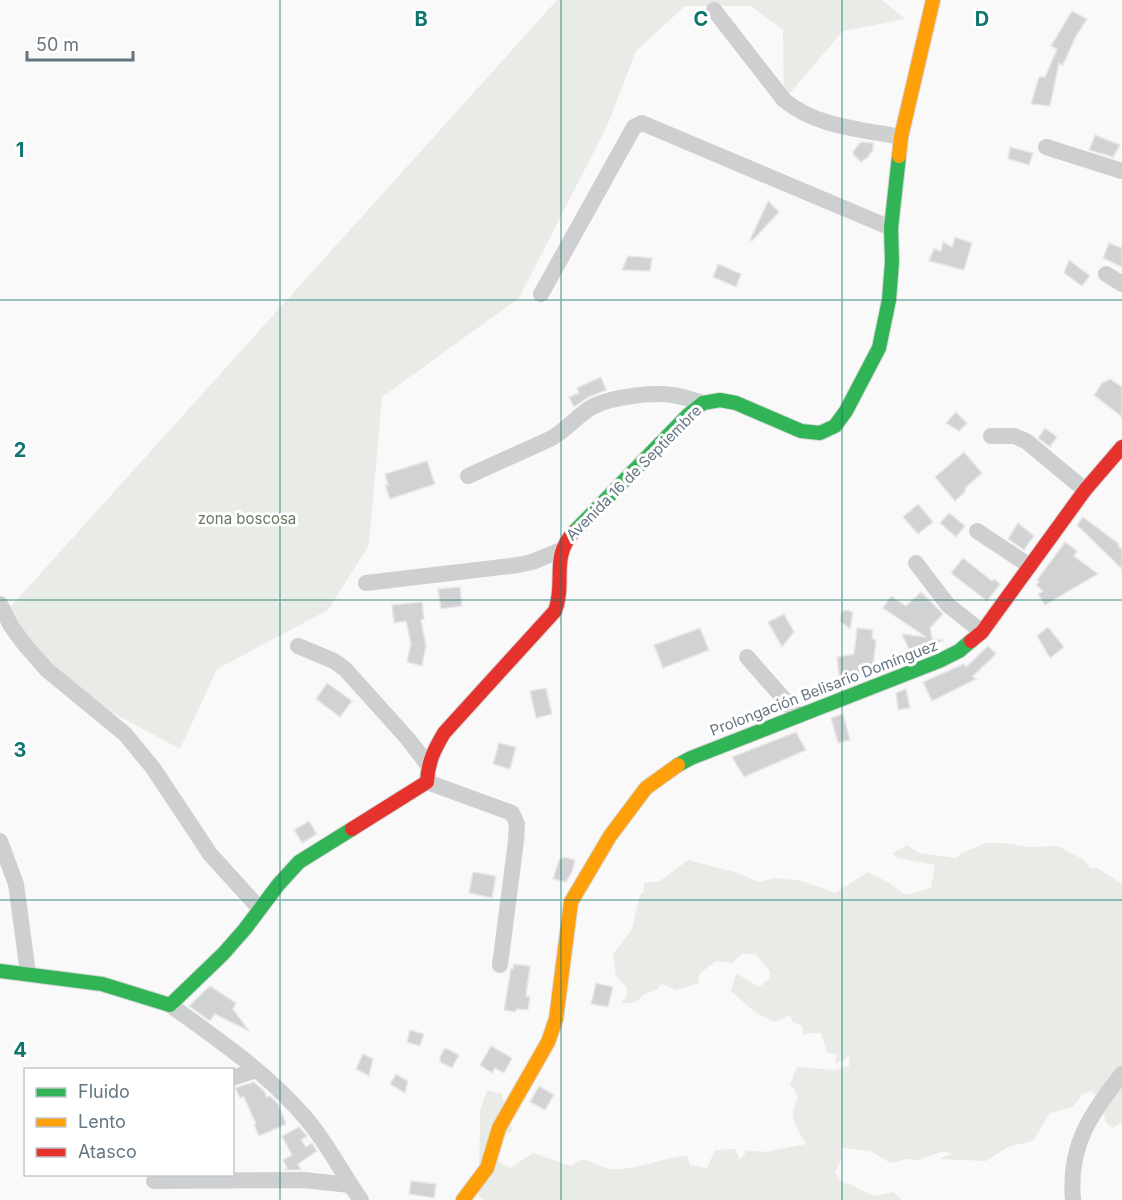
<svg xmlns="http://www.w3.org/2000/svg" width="1122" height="1200" font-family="Inter,sans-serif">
	<rect width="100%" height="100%" fill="#f9f9f9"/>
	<g fill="#e8ebe6">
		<polygon points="557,0 882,0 905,19 843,31 784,100 783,30 751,6 685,6 636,51 607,126 519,298 382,397 369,545 328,610 217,669 180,749 69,689 5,613"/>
		<path d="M985,843H1002L1029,847L1058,846L1084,860L1090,868H1097L1122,884V1122L1113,1128L1106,1123L1101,1102L1092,1091L1083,1094L1073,1107L1050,1113L1033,1141L1008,1147L986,1161L939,1159L951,1154L944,1151L918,1160L906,1159L890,1163L871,1151L842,1148V1157L835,1172L843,1183L849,1184L874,1196L893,1192L902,1200H484L479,1196L480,1111L487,1090L502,1094L506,1115L513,1130L497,1141L496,1160L510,1168L533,1153L571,1166L583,1159C592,1162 602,1168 611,1169C637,1171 662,1157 687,1156L690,1165L707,1168L715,1150L735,1149L740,1160L745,1154V1150L764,1152L806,1144C797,1128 787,1116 798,1099L795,1090L790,1085L797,1067L834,1070L849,1066L850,1057L847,1056L846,1059L835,1064L836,1054L827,1053L821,1033H808L804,1036L802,1026L793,1022L790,1015L775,1022L756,1013L731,991L736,973L759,987L770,978V971L755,954H742L732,963L716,961L699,974V983L676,990L662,984L656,990L643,995L636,1002L621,1004L627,994V988L616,976L613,954L632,929L640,895L644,892V883L660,881L688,860L738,873L759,882L776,878L802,881L835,893L868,872L889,883L906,895L931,888L935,865L897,858L893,853L907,845L919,853L956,858L962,853Z"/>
	</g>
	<g fill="#d0d2d3" stroke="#e8e8e8" stroke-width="1.5">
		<polygon points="1072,11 1087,19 1076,36 1063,65 1059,63 1050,106 1031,104 1039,77 1045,77 1057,49 1051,46"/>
		<polygon points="1095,135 1120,145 1113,157 1089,150"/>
		<polygon points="861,142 873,143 873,150 868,157 861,162 853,154 854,150"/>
		<polygon points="1010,147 1033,153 1029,165 1008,159"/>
		<polygon points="768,201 779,212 752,241 750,240"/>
		<polygon points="955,237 972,243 964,270 929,261 934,249 941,251 943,242 952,247"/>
		<polygon points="1109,243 1122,248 1122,267 1103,258"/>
		<polygon points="628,256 652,258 650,271 622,270"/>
		<polygon points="1069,260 1090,276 1082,286 1064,273"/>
		<polygon points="718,264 741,274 736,287 713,277"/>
		<polygon points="601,377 606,390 589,397 574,407 569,397 579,393 577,388"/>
		<polygon points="1110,379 1122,387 1122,417 1094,395 1102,383"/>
		<polygon points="956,412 967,423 959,431 946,423"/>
		<polygon points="1045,428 1057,437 1050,447 1038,438"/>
		<polygon points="964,452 982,473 965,488 965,492 955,501 935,477"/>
		<polygon points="427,461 435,484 390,499 385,485 388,485 385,474"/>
		<polygon points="918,504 933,522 918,534 903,517"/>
		<polygon points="949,513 965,526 956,537 940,523"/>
		<polygon points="1083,517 1119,544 1118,546 1122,549 1122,569 1077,525"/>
		<polygon points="1018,523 1034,536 1024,550 1008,539"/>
		<polygon points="1065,542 1077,551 1074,556 1098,574 1045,605 1038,594 1043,591 1036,585 1039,582 1037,580"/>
		<polygon points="963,558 992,581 994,579 1000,584 987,601 951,573"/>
		<polygon points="460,587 462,606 441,609 438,589"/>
		<polygon points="921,592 943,614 930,628 932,638 943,640 943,641 919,646 920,653 912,656 902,634 926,637 883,608 891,596 906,606"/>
		<polygon points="422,602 424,619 421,620 426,646 422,666 407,662 411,644 406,621 394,623 392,605"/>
		<polygon points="849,610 853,613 850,629 840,621 842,611"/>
		<polygon points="784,614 794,632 782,647 768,622"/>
		<polygon points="1048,627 1064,647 1050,658 1037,636"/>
		<polygon points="700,628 709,650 663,668 654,645"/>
		<polygon points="857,628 873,630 872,638 876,641 873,665 875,671 840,684 837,657 854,654"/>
		<polygon points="988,646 996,654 973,676 976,679 932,701 923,682 964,664 966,667"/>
		<polygon points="327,683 352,701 340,717 316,699"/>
		<polygon points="546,688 552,714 536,718 530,691"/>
		<polygon points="906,689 910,708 898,710 896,693"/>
		<polygon points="843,714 850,740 838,743 831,718"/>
		<polygon points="796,732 806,750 744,777 732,757"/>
		<polygon points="499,743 516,747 510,769 493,764"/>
		<polygon points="309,821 317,834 302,843 294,830"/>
		<polygon points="564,857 575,860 572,872 566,882 553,879 559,860"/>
		<polygon points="473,872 496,876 492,898 469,893"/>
		<polygon points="514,964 530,966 526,996 530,997 528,1010 517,1009 515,1012 504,1010 511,968 513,969"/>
		<polygon points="596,983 613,987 608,1007 591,1004"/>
		<polygon points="210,986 236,1003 233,1009 249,1031 215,1014 210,1021 189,1006"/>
		<polygon points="410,1030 424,1034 420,1046 407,1042"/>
		<polygon points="491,1046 512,1058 504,1073 495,1068 492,1073 480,1065"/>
		<polygon points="445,1048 459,1055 452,1068 440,1062 440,1057"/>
		<polygon points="363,1054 373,1059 369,1076 356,1069"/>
		<polygon points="396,1074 408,1081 405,1093 390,1084"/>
		<polygon points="254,1082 264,1091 267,1097 270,1096 278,1104 286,1124 259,1136 254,1125 256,1124 244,1097 240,1098 235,1088"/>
		<polygon points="539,1086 554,1095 545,1110 530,1102"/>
		<polygon points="299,1127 307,1136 301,1140 306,1147 312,1143 317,1151 298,1164 301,1170 284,1170 287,1168 283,1160 292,1155 282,1136"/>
		<polygon points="411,1181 436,1184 434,1198 409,1194"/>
	</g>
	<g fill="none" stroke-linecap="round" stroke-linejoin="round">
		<g stroke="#d5d6d7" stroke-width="16">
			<g id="fast">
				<polyline points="574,532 688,415 703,403 720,400 736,403 801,431 820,433 835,426 846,411 879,348 889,300 892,262 891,228 899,156"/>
				<polyline points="678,765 691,758 939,661 959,651 971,641"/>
				<polyline points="0,971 102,984 170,1005 223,954 245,929 278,885 299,862 352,829"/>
			</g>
		</g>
		<g stroke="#d5d6d7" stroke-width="16">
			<g id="slow">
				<polyline points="899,156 901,137 933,0"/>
				<polyline points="463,1200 487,1168 499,1128 548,1042 556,1019 571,902 610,836 646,788 678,765"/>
			</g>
		</g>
		<g stroke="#d5d6d7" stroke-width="16">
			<g id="jam">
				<polyline points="971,641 982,632 1085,490 1122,447"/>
				<path d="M352,829L427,782C428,762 434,750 444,733L555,611C566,582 550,557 574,532"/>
			</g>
		</g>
		<g stroke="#cecfd0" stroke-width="16">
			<path d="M714,10L784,100C816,127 861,129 901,137"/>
			<polyline points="1046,147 1122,171"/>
			<polyline points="1106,274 1122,284"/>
			<polyline points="541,294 634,127 642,123 891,228"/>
			<polyline points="991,436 1014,436 1026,441 1085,490"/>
			<path d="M468,476L550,439C567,430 578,414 594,406C612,397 652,392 672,395C682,396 693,400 703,403"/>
			<polyline points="977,531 1030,566"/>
			<polyline points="916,563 948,605 982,632"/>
			<polyline points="366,583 518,565 532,562 559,551"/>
			<polyline points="0,604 11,626 25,645 47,670 125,734 153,768 210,854 260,909"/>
			<polyline points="298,646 334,661 345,669 408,739 428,765"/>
			<polyline points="747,657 799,716"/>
			<polyline points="427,782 512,813 517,824 516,841 500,965"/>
			<polyline points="0,841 16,884 28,973"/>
			<path d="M170,1005C217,1039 266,1072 304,1116C327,1142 341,1172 361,1200"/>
			<polyline points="232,1078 256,1070"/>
			<polyline points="154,1181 304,1180 350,1185"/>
			<path d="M1073,1200C1068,1146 1090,1115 1122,1074"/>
		</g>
		<use href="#fast" stroke="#30b455" stroke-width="14"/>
		<use href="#slow" stroke="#ff9f0a" stroke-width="14"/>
		<use href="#jam" stroke="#e5322d" stroke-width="14"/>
	</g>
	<path fill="none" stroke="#0f766e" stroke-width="1.5" stroke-opacity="0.55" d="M280,0V1200M561,0V1200M842,0V1200M0,300H1122M0,600H1122M0,900H1122"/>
	<g text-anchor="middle" stroke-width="6" stroke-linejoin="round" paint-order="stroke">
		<g font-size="15" fill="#657683" stroke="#fff">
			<text transform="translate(634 473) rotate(-45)" y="5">Avenida 16 de Septiembre</text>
			<text transform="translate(824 688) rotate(-21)" y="5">Prolongación Belisario Domínguez</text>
		</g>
		<g font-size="15" fill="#687a64" stroke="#fff">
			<text x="247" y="524">zona boscosa</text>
		</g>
	</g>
	<g font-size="20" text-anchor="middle" font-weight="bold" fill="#0f766e" stroke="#fff" stroke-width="6" stroke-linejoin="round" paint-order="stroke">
		<text x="421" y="26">B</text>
		<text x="701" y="26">C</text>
		<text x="982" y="26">D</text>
		<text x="20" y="157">1</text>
		<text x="20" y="457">2</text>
		<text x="20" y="757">3</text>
		<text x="20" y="1057">4</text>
	</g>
	<rect x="24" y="1068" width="210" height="108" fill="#ffffff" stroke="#c1c8cd" stroke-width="1.5"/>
	<rect x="36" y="1088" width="30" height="9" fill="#30b455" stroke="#c1c8cd" stroke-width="1.5"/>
	<text x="78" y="1098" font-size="18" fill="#657683">Fluido</text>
	<rect x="36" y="1118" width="30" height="9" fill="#ff9f0a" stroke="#c1c8cd" stroke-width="1.5"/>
	<text x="78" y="1128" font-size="18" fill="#657683">Lento</text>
	<rect x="36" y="1148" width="30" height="9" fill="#e5322d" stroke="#c1c8cd" stroke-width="1.5"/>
	<text x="78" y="1158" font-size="18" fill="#657683">Atasco</text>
	<path d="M27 51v9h106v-9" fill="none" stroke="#657683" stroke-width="3"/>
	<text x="36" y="51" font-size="18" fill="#657683" stroke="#ffffff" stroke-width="4.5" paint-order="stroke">50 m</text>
</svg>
